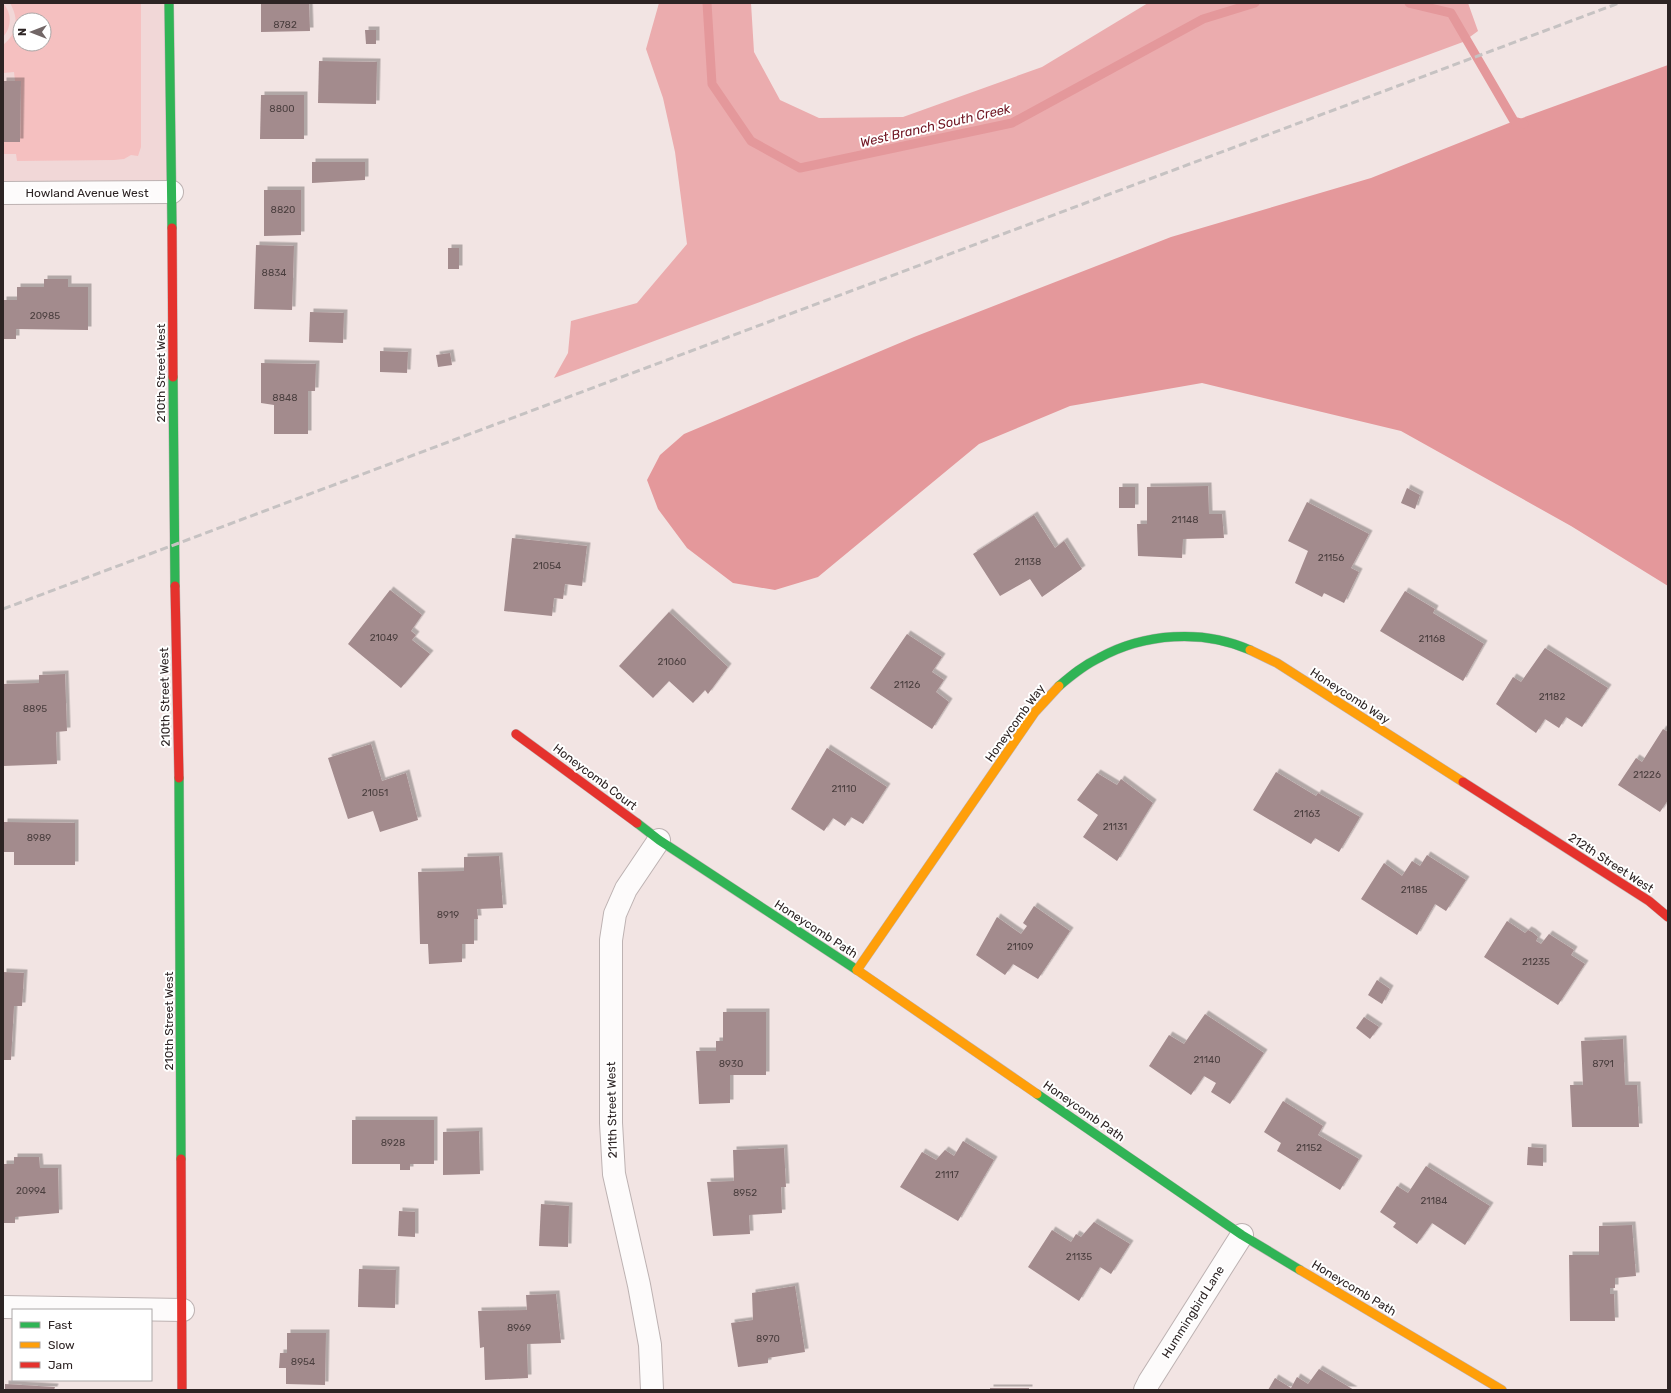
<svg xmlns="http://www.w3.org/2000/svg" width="1671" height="1393" font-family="Rubik,sans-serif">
	<defs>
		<filter id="shadow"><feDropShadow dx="3.5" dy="-3.5" stdDeviation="0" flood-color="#0004"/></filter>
	</defs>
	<rect width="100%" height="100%" fill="#f2e4e3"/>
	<path fill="#f1d7d7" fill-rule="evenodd" d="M3,3H169L172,192L3,193ZM20,20H44V44H20Z"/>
	<g fill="#f5c0c0" fill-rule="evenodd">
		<path d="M3,3C12,13 12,27 3,37Z"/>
		<path d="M10,3H141V147L138,156L131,155L124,159L114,160L17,161L16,154H3V142H20L21,81H15L14,72L3,73V45C18,33 19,19 10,3ZM20,20H44V44H20Z"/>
	</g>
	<polygon fill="#ebacae" points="659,3 751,3 754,52 780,100 819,118 903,117 1042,67 1148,3 1468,3 1478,31 1463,42 554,378 568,353 571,321 637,303 687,244 675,152 663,98 646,49"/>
	<polygon fill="#e4989b" points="1668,65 1668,586 1571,526 1401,431 1202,383 1070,406 979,444 818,577 775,590 733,583 687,548 658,509 647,480 660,455 684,434 914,337 1171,237 1371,178 1514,121"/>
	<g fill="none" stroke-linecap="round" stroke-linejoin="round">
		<g stroke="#e4989b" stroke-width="9">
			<polyline points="707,3 712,84 751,141 800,168 1012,123 1203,19 1255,3"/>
			<polyline points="1409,3 1451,13 1514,121 1524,124"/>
		</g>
	</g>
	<g fill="#a38b8d" filter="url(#shadow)">
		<polygon points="261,3 309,3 310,31 261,32"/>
		<polygon points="365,30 376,30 376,44 366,44"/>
		<polygon points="319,61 377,62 376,104 318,103"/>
		<polygon points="3,81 21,81 20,142 3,142"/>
		<polygon points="261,95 304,95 304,139 260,139"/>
		<polygon points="312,162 365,162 365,180 312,183"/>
		<polygon points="264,190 301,190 301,235 264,236"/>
		<polygon points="256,245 294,246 292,310 254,309"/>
		<rect x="448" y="248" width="11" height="21"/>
		<polygon points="44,279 68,279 68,287 88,287 88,330 16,329 16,339 3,339 3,300 17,300 17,287 44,287"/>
		<polygon points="310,312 344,313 343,343 309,342"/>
		<polygon points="380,351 408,352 407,373 380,372"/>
		<polygon points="450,353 452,365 438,367 436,355"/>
		<polygon points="261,363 316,364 315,391 308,391 308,434 274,434 274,405 261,403"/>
		<polygon points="1208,486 1209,514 1222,514 1224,538 1183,539 1182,558 1138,556 1137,524 1147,524 1147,487"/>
		<rect x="1119" y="487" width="16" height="21"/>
		<polygon points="1407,488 1420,495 1415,509 1401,503"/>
		<polygon points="1307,502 1369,534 1351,568 1359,572 1344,603 1324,593 1322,597 1295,583 1308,551 1288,541"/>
		<polygon points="1034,515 1055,548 1064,541 1082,569 1042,597 1030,579 1000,596 973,554"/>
		<polygon points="512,538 587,546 582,586 565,584 563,599 554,598 552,616 504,611"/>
		<polygon points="390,590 422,615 411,631 416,635 412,640 430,654 401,688 348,644"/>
		<polygon points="1405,591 1435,609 1433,613 1484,644 1463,681 1380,631"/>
		<polygon points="669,612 728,667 708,694 705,690 693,703 669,681 653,698 619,666"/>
		<polygon points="907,634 942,657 932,672 944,680 936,692 949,702 932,729 870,688"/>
		<polygon points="1545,648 1608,688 1582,727 1566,717 1559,728 1545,719 1536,733 1496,704 1513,677 1521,682"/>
		<polygon points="65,674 67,731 56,732 57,764 3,766 3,684 39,683 39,675"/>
		<polygon points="1663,729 1668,732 1668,800 1660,812 1618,785 1636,758 1642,762"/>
		<polygon points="371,744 382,781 406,773 418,820 380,832 373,811 348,819 328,758"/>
		<polygon points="827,748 887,787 863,824 851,817 845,826 833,818 824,831 791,809"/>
		<polygon points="1276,772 1316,796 1318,793 1360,817 1339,852 1315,838 1311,844 1253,810"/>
		<polygon points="1097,773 1117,785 1121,779 1153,803 1117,861 1083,837 1098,815 1077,800"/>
		<polygon points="4,822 75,823 75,865 14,865 14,852 3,852"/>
		<polygon points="1427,855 1466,880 1446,911 1435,904 1417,935 1361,899 1384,863 1402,876 1412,861 1420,866"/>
		<polygon points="499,856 503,908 477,909 478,919 474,919 474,944 462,944 462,962 429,964 428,944 420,944 418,872 464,871 464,857"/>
		<polygon points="1034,906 1070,931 1038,979 1013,964 1005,975 976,955 997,917 1021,934 1027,926 1023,923"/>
		<polygon points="1507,921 1525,933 1528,930 1532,932 1538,937 1536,941 1541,944 1549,934 1574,950 1571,955 1585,964 1558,1005 1484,957"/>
		<polygon points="3,972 24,973 22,1006 14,1006 11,1060 3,1060"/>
		<polygon points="1377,980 1390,989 1382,1004 1368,995"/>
		<polygon points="723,1012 766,1012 766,1075 730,1075 730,1103 699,1104 696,1051 716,1051 716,1041 723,1041"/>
		<polygon points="1205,1014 1264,1053 1230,1104 1211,1092 1216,1083 1204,1076 1191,1095 1149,1066 1169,1035 1184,1044"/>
		<polygon points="1364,1017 1379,1027 1370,1039 1356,1028"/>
		<polygon points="1623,1039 1625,1085 1637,1085 1639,1127 1572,1127 1570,1085 1583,1085 1581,1041"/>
		<polygon points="1283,1101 1323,1126 1318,1135 1359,1159 1340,1190 1277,1151 1281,1143 1264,1132"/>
		<polygon points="352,1120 434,1120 434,1164 410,1164 410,1170 400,1170 400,1164 352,1164"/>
		<polygon points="479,1131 480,1174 443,1175 443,1132"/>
		<polygon points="963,1141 994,1160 958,1221 900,1187 922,1152 936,1160 945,1150 954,1156"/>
		<polygon points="1528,1147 1543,1148 1543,1166 1527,1165"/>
		<polygon points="784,1148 786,1187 781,1187 782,1213 749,1215 750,1234 713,1236 707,1182 734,1181 733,1150"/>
		<polygon points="14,1157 39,1157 40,1168 58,1168 59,1213 15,1217 15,1223 3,1223 3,1164 14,1164"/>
		<polygon points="1426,1166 1490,1206 1465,1245 1432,1223 1417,1244 1393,1227 1396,1223 1380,1212 1397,1186 1408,1193"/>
		<polygon points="541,1204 569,1206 568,1247 539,1246"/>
		<polygon points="399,1211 415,1212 415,1237 398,1236"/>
		<polygon points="1094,1222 1130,1244 1111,1274 1100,1267 1079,1301 1028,1267 1052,1230 1071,1242 1076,1234 1081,1237"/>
		<polygon points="1632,1225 1636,1276 1615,1278 1615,1288 1610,1288 1610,1294 1614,1294 1615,1321 1570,1321 1569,1255 1599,1255 1599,1226"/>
		<polygon points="359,1269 396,1270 395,1308 358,1307"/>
		<polygon points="795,1286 805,1352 768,1358 768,1363 738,1367 731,1323 753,1320 752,1293"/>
		<polygon points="556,1294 561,1343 527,1344 528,1378 485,1380 484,1347 480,1348 478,1311 527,1310 526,1295"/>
		<polygon points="287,1333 326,1333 325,1385 286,1384 286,1368 279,1368 280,1353 287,1353"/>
		<polygon points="1319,1369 1354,1390 1268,1390 1275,1378 1291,1388 1297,1377 1308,1384"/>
		<polygon points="5,1384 55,1387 54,1390 5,1390"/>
		<rect x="990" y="1388" width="39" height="2"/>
	</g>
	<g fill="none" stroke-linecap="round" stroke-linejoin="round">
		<g stroke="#bdb2b2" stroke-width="24">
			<g id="street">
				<polyline points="3,193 172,192"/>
				<polyline points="3,1307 183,1310"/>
				<polyline points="652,1390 650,1345 639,1285 614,1174 611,1123 611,940 615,914 626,889 659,840"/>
				<polyline points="1145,1390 1149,1382 1242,1235"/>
			</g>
		</g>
		<g stroke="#bdb2b2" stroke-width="10">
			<g id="fast">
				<polyline points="169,3 172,228"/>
				<polyline points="173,377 175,586"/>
				<path d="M1059,686C1072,675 1084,665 1099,658C1144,633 1203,629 1250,650"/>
				<polyline points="179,778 181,1159"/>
				<polyline points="637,823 659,840 857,970"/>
				<polyline points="1037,1094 1242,1235 1300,1270"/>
			</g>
		</g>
		<g stroke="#bdb2b2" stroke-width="10">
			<g id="slow">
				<polyline points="1250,650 1277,663 1463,782"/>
				<polyline points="857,970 1037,1094"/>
				<polyline points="857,970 1035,712 1059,686"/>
				<polyline points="1300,1270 1502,1390"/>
			</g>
		</g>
		<g stroke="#bdb2b2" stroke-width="10">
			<g id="jam">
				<polyline points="172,228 173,377"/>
				<polyline points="175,586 179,778"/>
				<polyline points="516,734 637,823"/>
				<polyline points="1463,782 1649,901 1668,917"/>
				<polyline points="181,1159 182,1390"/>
			</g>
		</g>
		<use href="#street" stroke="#fdfbfb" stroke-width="22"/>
		<use href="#fast" stroke="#30b455" stroke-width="9"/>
		<use href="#slow" stroke="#ff9f0a" stroke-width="9"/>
		<use href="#jam" stroke="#e5322d" stroke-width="9"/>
		<polyline stroke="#c6c2c2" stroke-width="3" stroke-dasharray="8 4" stroke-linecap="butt" points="3,609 1619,3"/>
	</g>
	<g text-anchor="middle" stroke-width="4" stroke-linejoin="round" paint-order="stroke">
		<g font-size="10" fill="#4a3e3e">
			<text x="285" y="28">8782</text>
			<text x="282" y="112">8800</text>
			<text x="283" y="213">8820</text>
			<text x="274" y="276">8834</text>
			<text x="45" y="319">20985</text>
			<text x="285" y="401">8848</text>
			<text x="1185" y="523">21148</text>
			<text x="1331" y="561">21156</text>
			<text x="1028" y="565">21138</text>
			<text x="547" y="569">21054</text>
			<text x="384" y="641">21049</text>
			<text x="1432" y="642">21168</text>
			<text x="672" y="665">21060</text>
			<text x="907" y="688">21126</text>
			<text x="1552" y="700">21182</text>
			<text x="35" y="712">8895</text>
			<text x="1647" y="778">21226</text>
			<text x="844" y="792">21110</text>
			<text x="375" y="796">21051</text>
			<text x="1307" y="817">21163</text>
			<text x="1115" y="830">21131</text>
			<text x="39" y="841">8989</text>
			<text x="1414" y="893">21185</text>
			<text x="448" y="918">8919</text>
			<text x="1020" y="950">21109</text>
			<text x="1536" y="965">21235</text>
			<text x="1207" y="1063">21140</text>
			<text x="731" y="1067">8930</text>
			<text x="1603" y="1067">8791</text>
			<text x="393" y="1146">8928</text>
			<text x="1309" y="1151">21152</text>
			<text x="947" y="1178">21117</text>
			<text x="31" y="1194">20994</text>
			<text x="745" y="1196">8952</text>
			<text x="1434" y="1204">21184</text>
			<text x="1079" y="1260">21135</text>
			<text x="519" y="1331">8969</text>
			<text x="768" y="1342">8970</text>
			<text x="303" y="1365">8954</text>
		</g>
		<g font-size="12" fill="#2d2424" stroke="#fff">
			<text x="87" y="197">Howland Avenue West</text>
			<text transform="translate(161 373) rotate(-90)" y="4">210th Street West</text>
			<text transform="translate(1350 696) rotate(33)" y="4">Honeycomb Way</text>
			<text transform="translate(165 697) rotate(-91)" y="4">210th Street West</text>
			<text transform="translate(1015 723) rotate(-54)" y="4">Honeycomb Way</text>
			<text transform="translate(595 777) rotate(37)" y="4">Honeycomb Court</text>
			<text transform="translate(1611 863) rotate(33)" y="4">212th Street West</text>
			<text transform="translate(816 929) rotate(33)" y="4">Honeycomb Path</text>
			<text transform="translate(169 1021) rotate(-90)" y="4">210th Street West</text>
			<text transform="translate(612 1110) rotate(-91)" y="4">211th Street West</text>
			<text transform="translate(1084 1111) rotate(35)" y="4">Honeycomb Path</text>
			<text transform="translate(1354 1288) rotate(31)" y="4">Honeycomb Path</text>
			<text transform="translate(1193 1312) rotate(-58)" y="4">Hummingbird Lane</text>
		</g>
		<g font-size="13" font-style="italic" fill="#711623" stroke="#fff">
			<text transform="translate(935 125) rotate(-13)" y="5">West Branch South Creek</text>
		</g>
	</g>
	<rect width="1671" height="1393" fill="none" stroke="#2d2424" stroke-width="8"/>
	<rect x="12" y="1309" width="140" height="72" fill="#ffffff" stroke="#aba7a7"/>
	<rect x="20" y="1322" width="20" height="6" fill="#30b455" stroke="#aba7a7"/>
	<text x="48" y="1329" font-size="12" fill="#2d2424">Fast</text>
	<rect x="20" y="1342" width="20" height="6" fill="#ff9f0a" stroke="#aba7a7"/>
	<text x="48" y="1349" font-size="12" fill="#2d2424">Slow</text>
	<rect x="20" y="1362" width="20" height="6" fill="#e5322d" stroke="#aba7a7"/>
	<text x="48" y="1369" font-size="12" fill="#2d2424">Jam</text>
	<g transform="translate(32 32) rotate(270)"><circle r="19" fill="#ffffff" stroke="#aba7a7"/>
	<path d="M0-3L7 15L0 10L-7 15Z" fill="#726767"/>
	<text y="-6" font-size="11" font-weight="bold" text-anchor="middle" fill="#2d2424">N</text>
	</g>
</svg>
